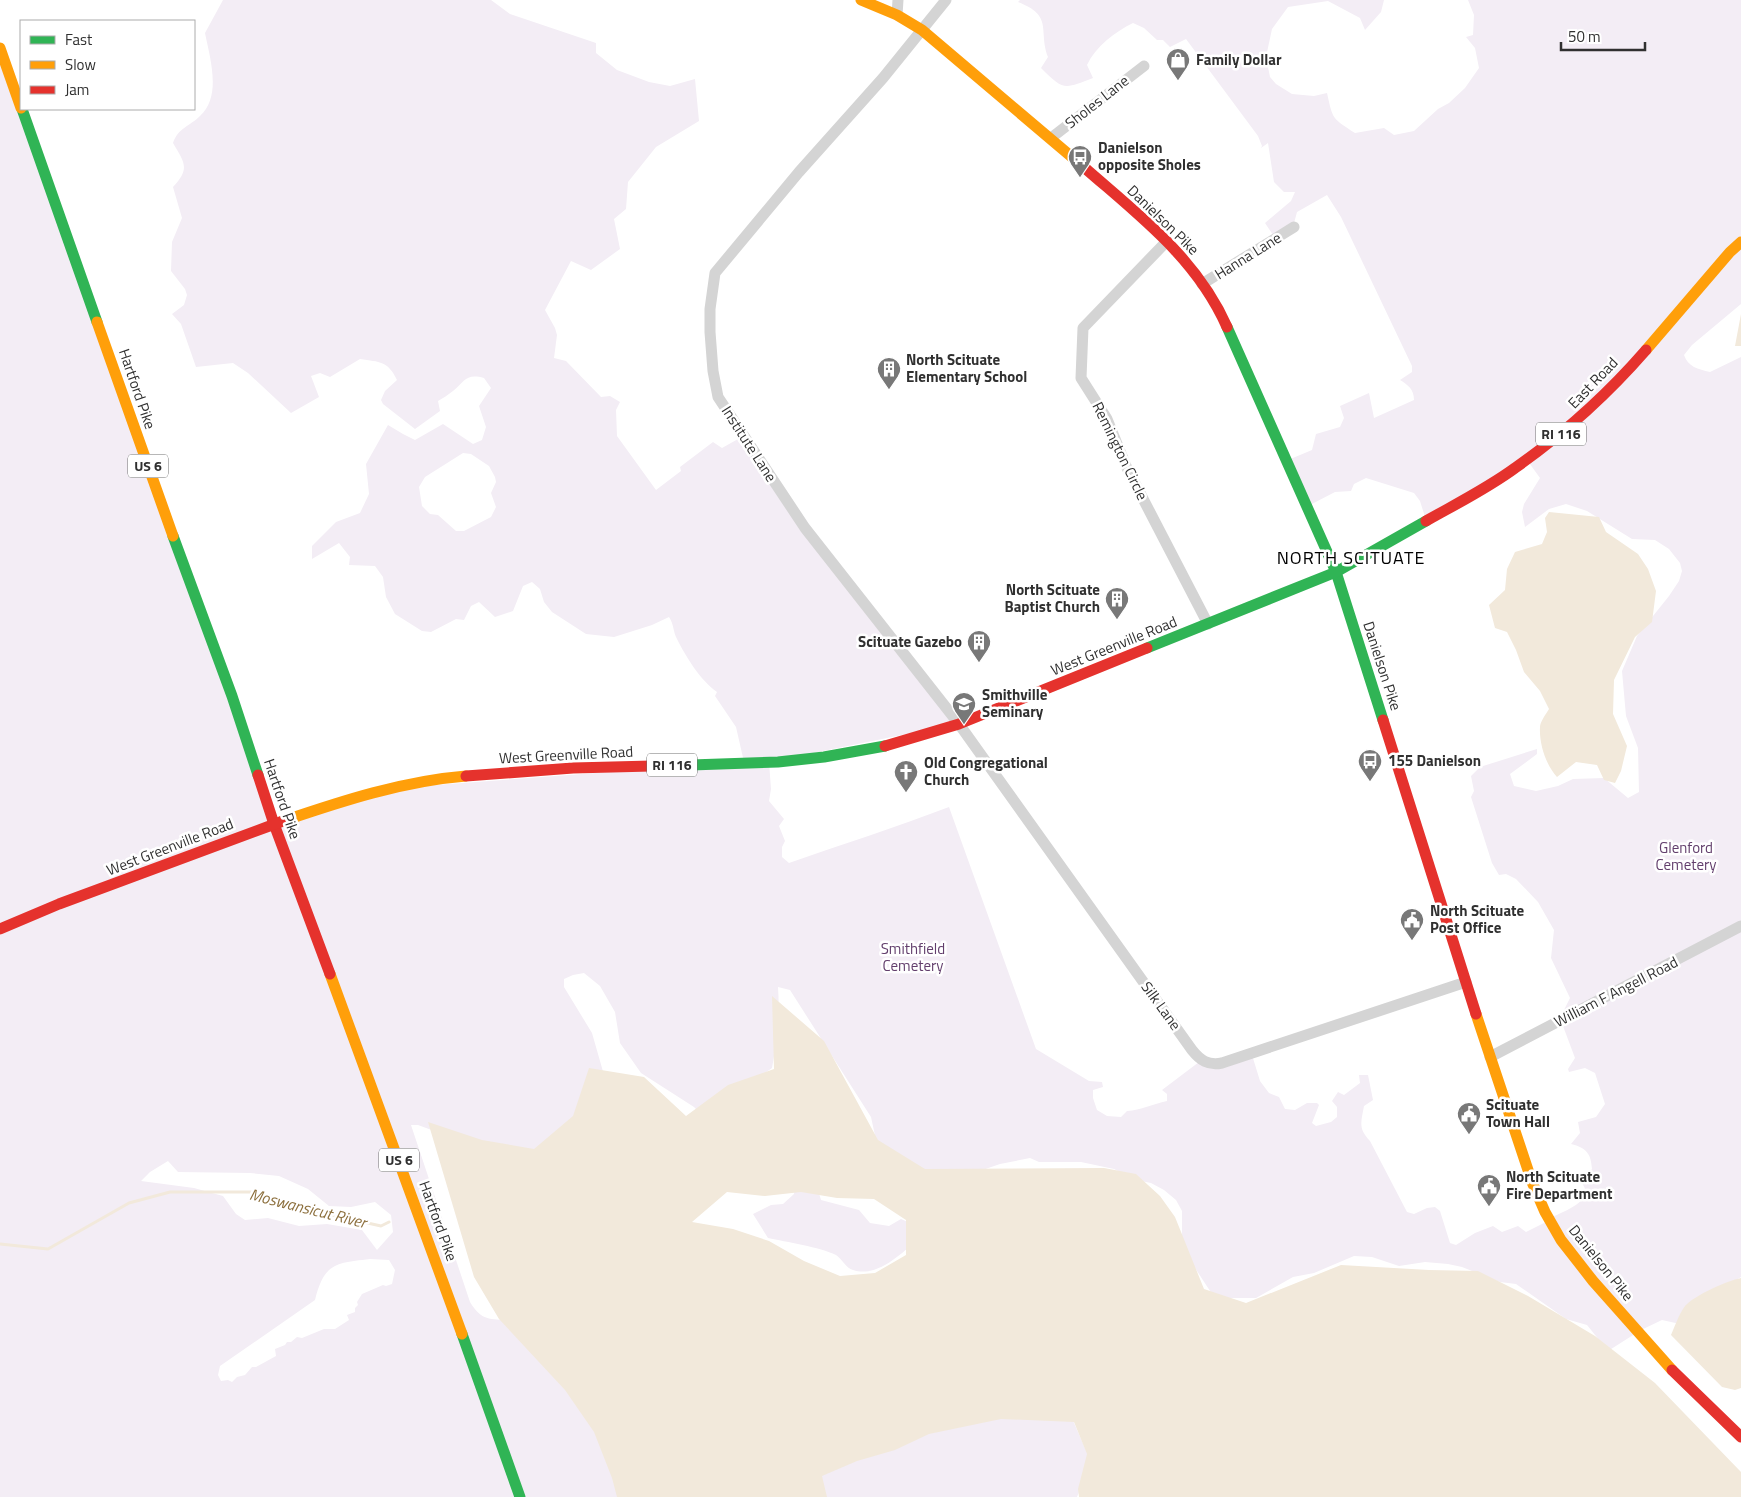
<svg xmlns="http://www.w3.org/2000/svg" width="1741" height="1497" font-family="'Titillium Web',sans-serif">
	<rect width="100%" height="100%" fill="#fff"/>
	<g fill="#f3edf5" fill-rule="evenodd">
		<path d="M223,0H491L510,14L596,43V53L617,70L649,82L670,86L695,79L699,121L656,147L628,182L626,209L614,219L620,249L591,270L571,261L545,310L555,328L557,335L554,358L566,361L601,397L610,396L620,402L616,410L617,436L656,490L681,471L680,467L713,442L722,448L747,434L821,542L956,724L769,762L771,789L769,801L784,819L779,826L785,841L782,847V857L789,863C843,844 897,827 949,807L1036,1049L1089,1081L1102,1082L1103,1087L1093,1090V1098L1097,1110L1107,1116L1121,1117L1127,1111C1141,1110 1153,1104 1167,1101V1094L1162,1090L1199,1062L1252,1055L1260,1081L1269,1093L1279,1097L1285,1109L1295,1110L1307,1103H1317L1319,1105L1312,1123L1316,1126L1331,1122L1337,1117V1107L1332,1101L1338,1092L1344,1095L1360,1083L1359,1075H1368L1373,1100L1364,1106C1361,1123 1358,1128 1370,1141L1407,1212L1414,1214L1427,1208L1435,1207L1440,1211L1450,1243L1456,1245L1475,1233L1493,1226L1502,1232L1518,1226L1526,1232L1548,1221L1547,1219C1558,1214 1588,1204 1585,1190C1585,1187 1583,1185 1581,1182L1592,1169C1591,1154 1587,1148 1571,1144L1580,1133L1578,1122L1596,1117L1605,1104L1595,1073L1585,1068L1569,1072L1568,1069L1575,1058L1560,1018L1570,998L1551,958L1554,930L1538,902L1516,879L1506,874L1499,875L1492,863L1471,797L1474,791L1471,776L1480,767L1537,749V754L1510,774L1514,786L1536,791L1558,786L1573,779L1604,778L1628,798L1639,792L1638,748L1626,716L1622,671L1637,636L1669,596L1679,581L1682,571L1680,563L1669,549L1655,540L1632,539L1587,511L1566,504L1549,509L1525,527L1522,512L1524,504L1540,478L1527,460L1426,520L1420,501L1414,493L1366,478L1354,484L1351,491L1335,492L1308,506L1288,460L1312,450L1316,434L1340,427L1344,418L1340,406L1369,393L1374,418L1414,400C1414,389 1408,385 1400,380L1412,372V366L1341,217L1327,195L1297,212L1293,227L1275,238L1265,223L1291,201L1295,192H1284L1274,182L1268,143L1261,148L1262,146L1258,136L1186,39L1170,47L1163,40H1157L1144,28L1133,23C1115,32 1096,46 1087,65L1093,78C1064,89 1064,91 1041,68L1048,57C1038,30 1054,16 1018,2L1020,0H1384L1381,12L1365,30L1360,18L1328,1L1288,7L1272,29L1266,57L1270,77L1276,84L1292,94L1314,96L1327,93C1333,120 1332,118 1355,133L1384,128L1394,135L1414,131L1438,109L1449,103L1465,88L1479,68L1475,48L1466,37L1473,35L1474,15L1468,0H1741V304L1692,345L1684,355C1688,367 1698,369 1710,372L1741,357V1277L1698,1304L1680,1324L1662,1320L1641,1330L1608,1351L1587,1325L1566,1319L1516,1284L1500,1282L1462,1267L1448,1264L1425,1262L1399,1266L1372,1257L1354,1256L1314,1273L1293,1277L1256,1298H1223L1212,1294L1182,1248V1211L1176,1200L1164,1190L1151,1183L1136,1180L1114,1169L1081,1162H1039L1030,1158L1000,1164L962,1177L921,1169L876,1140L871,1117L790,990L778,987C780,1014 777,1041 772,1068L758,1078L712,1125L694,1107L641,1073L620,1043L615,1012L600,986L584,973L573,975L564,979V987L592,1033L604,1075L567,1164L437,1132L418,1125H411L470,1302C482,1322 490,1318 511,1321C521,1323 532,1326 542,1329L636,1497H0V42L278,821L394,788L744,762L736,727L715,696L717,692C701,681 686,657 677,639C673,632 674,624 669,617L652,625L614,637L586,634L552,612L544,602L540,589L532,582L523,586L513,611L495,617L479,602L471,606L464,620L456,619L431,632L422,631L395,614L386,597L383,577L375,566L349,565L350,557L339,543L312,559V546L336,522L360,513L369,494L366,464L388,425L403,434L415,440L443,424L473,444L482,440L486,427L479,406L491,388L484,378C466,373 465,381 453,391C448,395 443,398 438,401L440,411L415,429L383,404L381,400L385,391L397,380C388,361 380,362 360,359L330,377L320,373L311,376L319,397L291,413L248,373L233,363L196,367L181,324L172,314L184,305L187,295L185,289L171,271L172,242L182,218L173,187C190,169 185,163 173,143C178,128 190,126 200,116C222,96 210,58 205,33ZM463,453L471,454L489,466L495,477L496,482L491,493L496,507L491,517L464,531H456L438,515L430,514L422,506L419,487L425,477ZM168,1161L178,1172L250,1173L279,1176L308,1189L329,1206L351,1207L375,1202L391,1215L393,1232L377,1250L362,1230L327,1224L299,1226L268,1218L245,1220L236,1214L223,1196L194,1188L141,1181L150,1172ZM370,1259L389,1260L395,1270L392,1284L386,1286L383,1285L362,1294L357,1302L358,1305L355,1308V1312L347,1315L349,1320L335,1329H324L302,1338L297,1337L291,1342H287L285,1345L275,1349L276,1356L256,1367H252L245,1375L237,1377L232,1382L228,1380L221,1381L218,1375L220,1366L315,1300C324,1263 336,1263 370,1259Z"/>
		<path d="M795,1186L817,1187L821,1200L859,1210L870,1223L889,1226L901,1219L910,1223L917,1240C901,1254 877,1278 853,1270C846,1268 842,1259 836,1255C820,1247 786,1242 768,1238L753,1214L771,1205L783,1204L794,1194Z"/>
		<polygon points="1071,1416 1091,1462 1077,1497 807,1497 839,1447 934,1420"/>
	</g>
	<g fill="#f2e9db" fill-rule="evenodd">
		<polygon points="1741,314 1741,346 1735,346"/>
		<path d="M1549,512L1599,517L1606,532L1638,554L1648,569L1656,591L1652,622L1635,637L1614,680L1613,714L1627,746L1621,771L1615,783L1604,780L1597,765L1576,762L1557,777C1546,765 1539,744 1540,727C1540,722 1546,714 1549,709L1540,691L1524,672L1516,650L1507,632L1495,628L1489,605L1505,590L1507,569L1515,552L1542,544L1547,532L1545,518Z"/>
		<path d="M772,996L824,1041L878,1140L925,1169L1104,1168L1136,1174L1160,1196L1175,1217L1204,1289L1246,1303L1341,1265L1429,1270L1478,1271L1528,1296L1595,1336L1655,1383L1741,1472V1497H1079L1078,1489L1087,1454L1074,1422L1001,1419L929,1434L895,1450L857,1461L822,1476L827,1497H617L612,1478L594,1432L565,1390L499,1319L474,1277L428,1122L482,1140L534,1149L573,1116L589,1068L644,1077L686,1116L728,1085L774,1069ZM727,1192L765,1196L801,1192L837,1198L874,1199L906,1220V1255L875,1273L840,1276L804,1261L769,1241L733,1229L692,1222Z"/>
		<path d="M1741,1278V1388L1735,1390L1722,1387L1671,1335C1675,1326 1679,1314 1685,1306C1695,1295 1727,1281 1741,1278Z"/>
	</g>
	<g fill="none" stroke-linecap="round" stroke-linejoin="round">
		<polyline stroke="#f2e9db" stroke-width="3" points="0,1244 48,1249 129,1203 170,1192 253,1192 314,1211 381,1226 389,1222"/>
		<g stroke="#d4d4d4" stroke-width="11">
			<path d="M946,0L883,78L799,172L715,273L710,309V332L713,371L718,397L805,528L959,724L1192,1050C1200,1060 1208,1066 1222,1063L1466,982"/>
			<polyline points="897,15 898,0"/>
			<polyline points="1051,138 1144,66"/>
			<polyline points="1167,241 1083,328 1081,378 1107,419 1126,466 1208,624"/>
			<polyline points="1202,284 1294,227"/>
			<polyline points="1490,1057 1741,926"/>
		</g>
		<g stroke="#30b455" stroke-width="11">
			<polyline points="22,109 97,322"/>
			<polyline points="1227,327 1336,572 1383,720"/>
			<polyline points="173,536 232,696 258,775"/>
			<polyline points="1147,648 1336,572 1426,521"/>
			<polyline points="691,765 778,762 824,757 885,746"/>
			<polyline points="462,1334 520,1497"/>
		</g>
		<g stroke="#ff9f0a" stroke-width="11">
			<polyline points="861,0 897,15 922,30 1086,169"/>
			<polyline points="0,48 21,108"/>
			<polyline points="97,322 173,536"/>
			<polyline points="1646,350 1730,252 1741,242"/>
			<path d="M283,821C342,801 403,781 466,776"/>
			<polyline points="330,974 462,1334"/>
			<polyline points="1476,1014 1532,1182 1545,1212 1561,1240 1593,1281 1672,1370"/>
		</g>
		<g stroke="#e5322d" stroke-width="11">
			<path d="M1086,169C1141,217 1197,259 1227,327"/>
			<path d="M1426,521C1456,504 1488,488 1515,468C1565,433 1606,396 1646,350"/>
			<polyline points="1383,720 1476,1014"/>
			<polyline points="885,746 959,724 1147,648"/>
			<polyline points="258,775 274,824 330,974"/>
			<polyline points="466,776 573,768 691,765"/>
			<polyline points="0,929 59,904 283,821"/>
			<polyline points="1672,1370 1741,1437"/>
		</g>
	</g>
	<defs>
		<g id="shop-pin" transform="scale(1.25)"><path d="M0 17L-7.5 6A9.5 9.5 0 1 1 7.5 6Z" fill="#787878" stroke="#fff"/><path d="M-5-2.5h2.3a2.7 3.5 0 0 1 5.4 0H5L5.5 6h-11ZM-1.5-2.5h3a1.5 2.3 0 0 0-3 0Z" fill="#fff"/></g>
		<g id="bus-pin" transform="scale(1.25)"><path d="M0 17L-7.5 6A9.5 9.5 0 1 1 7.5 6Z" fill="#787878" stroke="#fff"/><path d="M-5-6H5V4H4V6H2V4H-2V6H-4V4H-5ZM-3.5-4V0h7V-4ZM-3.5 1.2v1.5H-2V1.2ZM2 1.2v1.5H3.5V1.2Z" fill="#fff"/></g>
		<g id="building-pin" transform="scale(1.25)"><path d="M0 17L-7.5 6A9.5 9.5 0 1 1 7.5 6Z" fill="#787878" stroke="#fff"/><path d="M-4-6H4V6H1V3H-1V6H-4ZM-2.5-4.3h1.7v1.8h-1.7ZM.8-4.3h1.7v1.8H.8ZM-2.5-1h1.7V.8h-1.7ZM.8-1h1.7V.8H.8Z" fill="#fff"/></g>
		<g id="school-pin" transform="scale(1.25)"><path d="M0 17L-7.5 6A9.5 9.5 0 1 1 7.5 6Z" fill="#787878" stroke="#fff"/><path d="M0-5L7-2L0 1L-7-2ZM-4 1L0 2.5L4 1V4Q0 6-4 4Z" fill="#fff"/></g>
		<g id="church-pin" transform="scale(1.25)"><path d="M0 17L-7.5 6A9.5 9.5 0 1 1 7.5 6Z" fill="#787878" stroke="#fff"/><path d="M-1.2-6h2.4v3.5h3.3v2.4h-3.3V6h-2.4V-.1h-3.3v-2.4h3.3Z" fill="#fff"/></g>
		<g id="civic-pin" transform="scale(1.25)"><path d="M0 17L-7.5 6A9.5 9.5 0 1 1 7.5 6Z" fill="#787878" stroke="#fff"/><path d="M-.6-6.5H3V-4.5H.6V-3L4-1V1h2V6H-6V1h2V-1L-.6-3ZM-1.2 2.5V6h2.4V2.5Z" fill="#fff"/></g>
	</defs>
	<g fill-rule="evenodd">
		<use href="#shop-pin" x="1178" y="60"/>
		<use href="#bus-pin" x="1080" y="157"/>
		<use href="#building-pin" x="889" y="369"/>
		<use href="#building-pin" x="1117" y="599"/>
		<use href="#building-pin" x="979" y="642"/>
		<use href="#school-pin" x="964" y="704"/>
		<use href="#bus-pin" x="1370" y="761"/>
		<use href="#church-pin" x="906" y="772"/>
		<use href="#civic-pin" x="1412" y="920"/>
		<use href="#civic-pin" x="1469" y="1114"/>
		<use href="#civic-pin" x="1489" y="1186"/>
	</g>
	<g text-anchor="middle" stroke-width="5" stroke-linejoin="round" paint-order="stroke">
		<g fill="#fff" stroke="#6e6e6e" stroke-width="1">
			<rect x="1536" y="422.5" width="50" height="23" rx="4"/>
			<rect x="128" y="454.5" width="40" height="23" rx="4"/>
			<rect x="647" y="753.5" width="50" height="23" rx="4"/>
			<rect x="379" y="1148.5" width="40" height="23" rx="4"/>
		</g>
		<g font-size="14" font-weight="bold" fill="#303030">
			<text x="1561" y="439">RI 116</text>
			<text x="148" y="471">US 6</text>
			<text x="672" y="770">RI 116</text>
			<text x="399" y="1165">US 6</text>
		</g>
		<g font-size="15" font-weight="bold" fill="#303030" stroke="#fff" text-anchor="start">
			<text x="1196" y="65">Family Dollar</text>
			<text x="1098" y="153">Danielson<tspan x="1098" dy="17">opposite Sholes</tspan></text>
			<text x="906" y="365">North Scituate<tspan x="906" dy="17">Elementary School</tspan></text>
			<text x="1100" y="595" text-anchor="end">North Scituate<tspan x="1100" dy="17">Baptist Church</tspan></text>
			<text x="962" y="647" text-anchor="end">Scituate Gazebo</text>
			<text x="982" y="700">Smithville<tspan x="982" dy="17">Seminary</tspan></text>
			<text x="1388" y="766">155 Danielson</text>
			<text x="924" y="768">Old Congregational<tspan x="924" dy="17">Church</tspan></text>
			<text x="1430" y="916">North Scituate<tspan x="1430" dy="17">Post Office</tspan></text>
			<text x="1486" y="1110">Scituate<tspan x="1486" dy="17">Town Hall</tspan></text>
			<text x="1506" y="1182">North Scituate<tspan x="1506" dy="17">Fire Department</tspan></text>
		</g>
		<g font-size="15" fill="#303030" stroke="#fff">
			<text transform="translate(1097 102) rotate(-38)" y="5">Sholes Lane</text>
			<text transform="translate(1163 220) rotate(44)" y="5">Danielson Pike</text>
			<text transform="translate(1248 256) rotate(-32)" y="5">Hanna Lane</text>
			<text transform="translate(1593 383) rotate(-46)" y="5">East Road</text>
			<text transform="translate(137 389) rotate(71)" y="5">Hartford Pike</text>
			<text transform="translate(749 444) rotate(57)" y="5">Institute Lane</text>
			<text transform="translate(1120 451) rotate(64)" y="5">Remington Circle</text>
			<text transform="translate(1114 646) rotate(-22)" y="5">West Greenville Road</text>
			<text transform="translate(1382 666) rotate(72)" y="5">Danielson Pike</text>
			<text transform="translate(566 755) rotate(-3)" y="5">West Greenville Road</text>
			<text transform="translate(282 799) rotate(71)" y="5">Hartford Pike</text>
			<text transform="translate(170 847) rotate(-21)" y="5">West Greenville Road</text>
			<text transform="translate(1616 992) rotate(-27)" y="5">William F Angell Road</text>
			<text transform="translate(1161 1006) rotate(54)" y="5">Silk Lane</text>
			<text transform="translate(438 1221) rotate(70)" y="5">Hartford Pike</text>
			<text transform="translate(1601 1263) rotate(51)" y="5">Danielson Pike</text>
		</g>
		<g font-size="15" fill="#623e6c" stroke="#fff">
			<text x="1686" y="853">Glenford<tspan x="1686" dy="17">Cemetery</tspan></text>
			<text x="913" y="954">Smithfield<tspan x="913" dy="17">Cemetery</tspan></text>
		</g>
		<g font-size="16" font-style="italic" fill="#8c6f3d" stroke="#fff">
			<text transform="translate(308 1208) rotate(14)" y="6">Moswansicut River</text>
		</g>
		<g font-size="18" letter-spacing="1" fill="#000" stroke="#fff">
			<text x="1351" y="564">NORTH SCITUATE</text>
		</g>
	</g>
	<rect x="20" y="20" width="175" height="90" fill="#ffffff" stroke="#acacac"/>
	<rect x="30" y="36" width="25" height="8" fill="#30b455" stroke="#acacac"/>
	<text x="65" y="45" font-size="15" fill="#303030">Fast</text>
	<rect x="30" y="61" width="25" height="8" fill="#ff9f0a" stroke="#acacac"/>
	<text x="65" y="70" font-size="15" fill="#303030">Slow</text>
	<rect x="30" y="86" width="25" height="8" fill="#e5322d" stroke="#acacac"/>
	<text x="65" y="95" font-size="15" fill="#303030">Jam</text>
	<path d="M1561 42v8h84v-8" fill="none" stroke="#303030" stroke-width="2.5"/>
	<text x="1568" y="42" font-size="15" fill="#303030" stroke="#ffffff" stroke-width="4" paint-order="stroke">50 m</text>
</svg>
